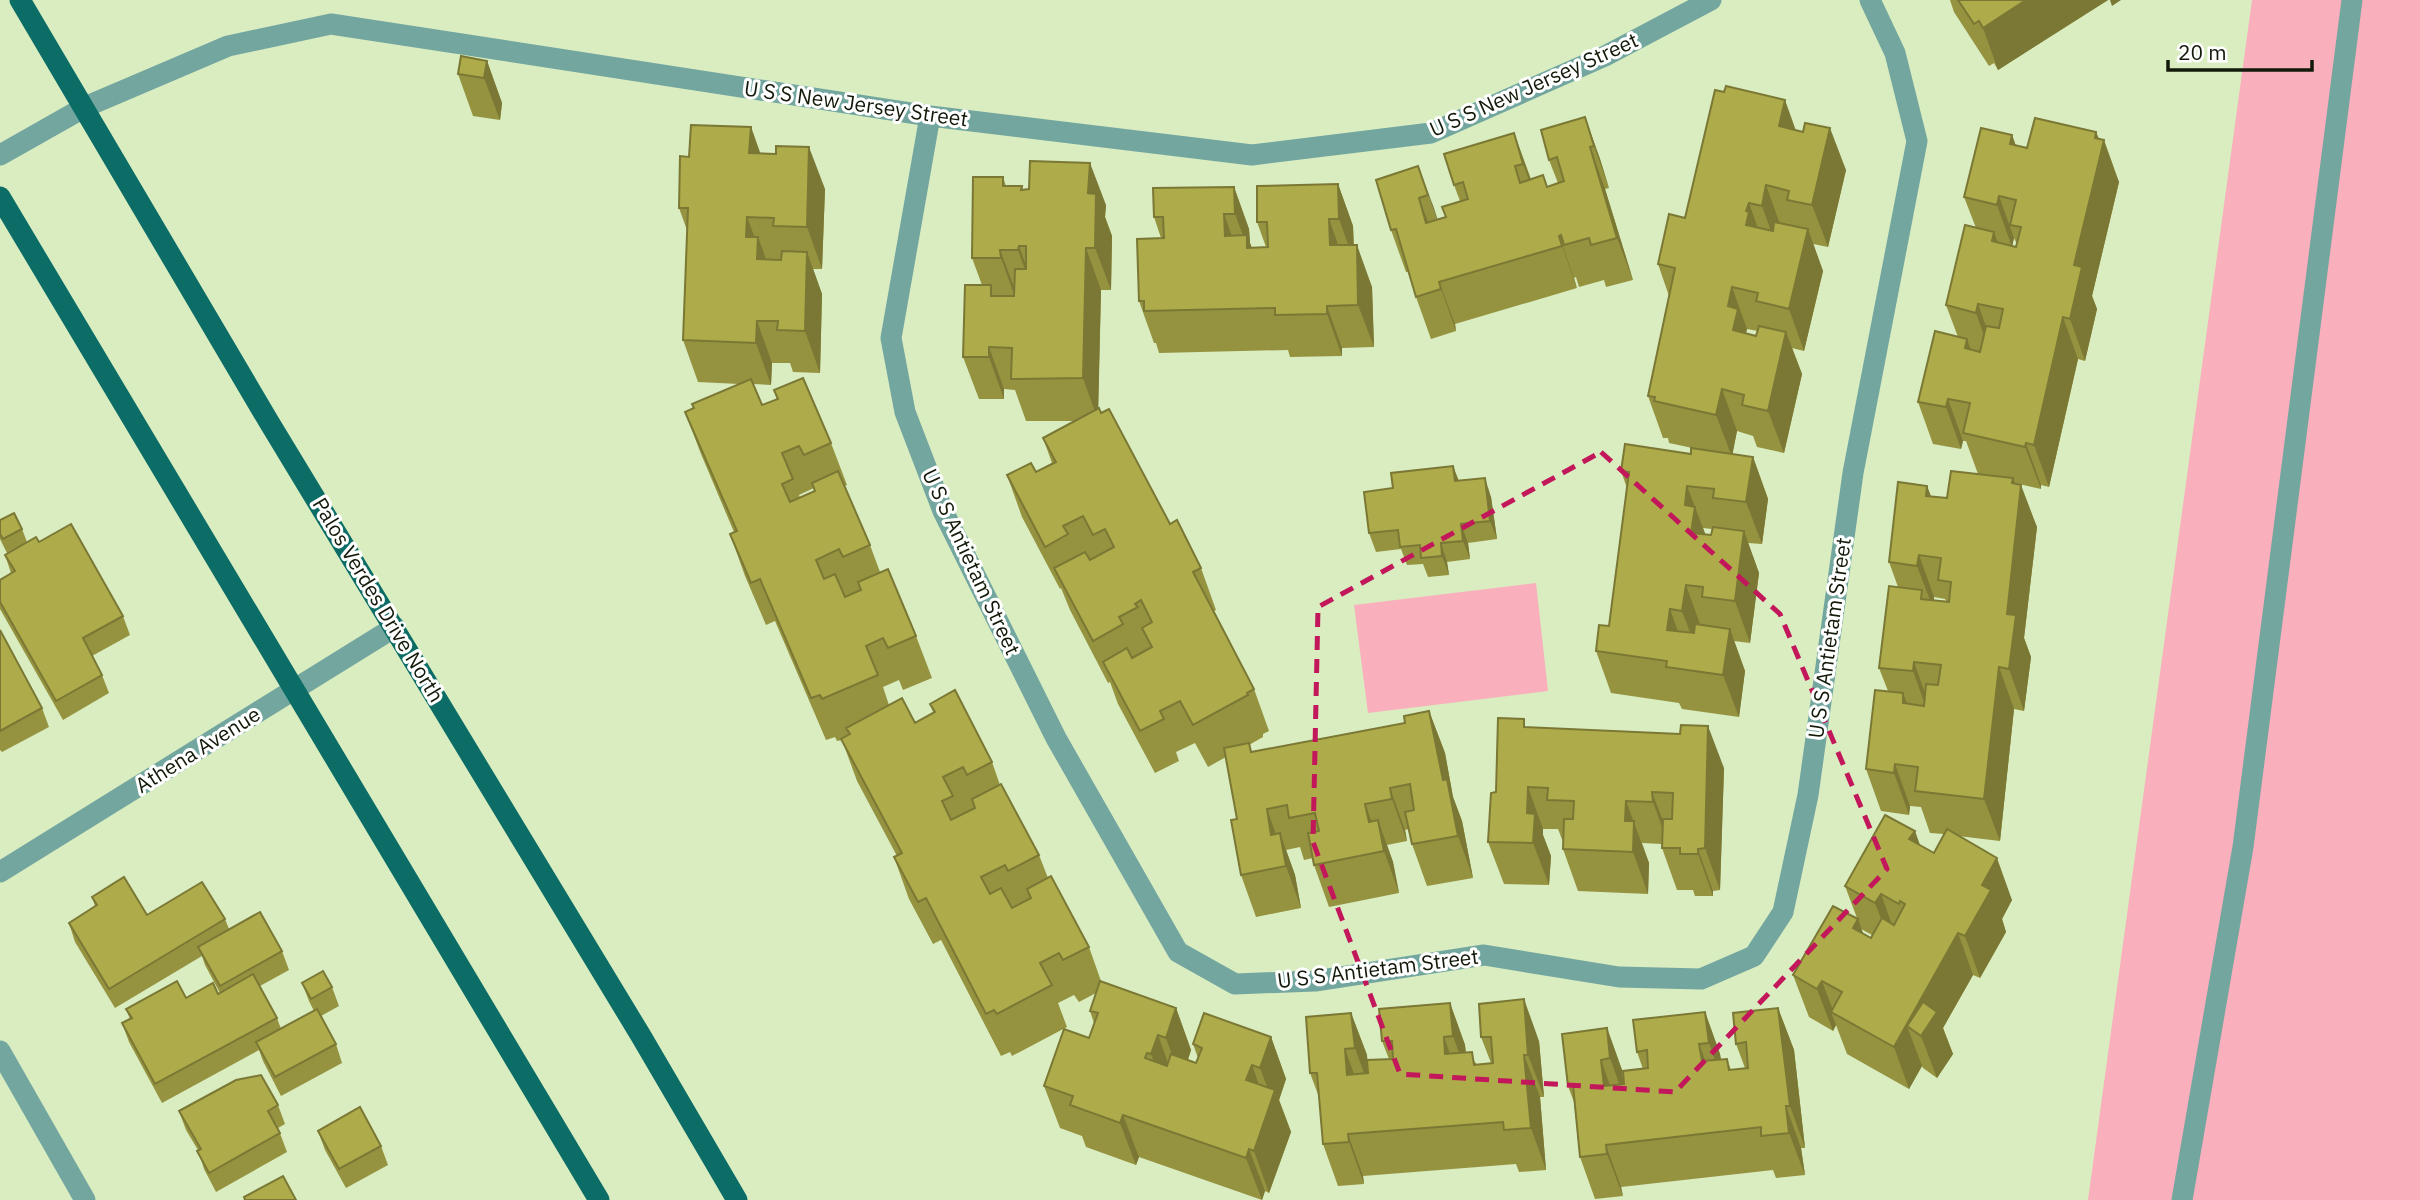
<svg xmlns="http://www.w3.org/2000/svg" width="2420" height="1200" font-family="'IBM Plex Sans',sans-serif">
	<rect width="100%" height="100%" fill="#d9edc1"/>
	<g fill="#f9afbc">
		<polygon points="2252,0 2420,0 2420,1200 2088,1200"/>
		<polygon points="1536,583 1548,691 1368,713 1354,605"/>
	</g>
	<g fill="none" stroke-linecap="round" stroke-linejoin="round">
		<g stroke="#74a6a0" stroke-width="21">
			<polyline points="930,116 891,338 905,412 943,511 1056,738 1178,952 1235,984 1315,981 1484,955 1619,977 1701,979 1754,956 1783,912 1808,795 1853,473 1917,141 1895,53 1870,0"/>
			<polyline points="0,155 85,107 228,46 331,24 930,116 1252,155 1431,133 1605,56 1711,0"/>
			<polyline points="0,872 395,627"/>
			<polyline points="0,1051 85,1200"/>
			<polyline points="2182,1200 2243,847 2352,0"/>
		</g>
		<g stroke="#0c6c66" stroke-width="21">
			<polyline points="20,0 269,422 641,1036 737,1200"/>
			<polyline points="0,197 599,1200"/>
		</g>
	</g>
	<g fill="#969340" fill-rule="evenodd">
		<polygon points="1950,0 2108,0 1998,70 1994,63 1989,66 1954,12"/>
		<polygon points="487,61 502,103 500,120 473,116 458,74"/>
		<polygon points="1585,117 1600,159 1609,188 1605,189 1633,280 1606,287 1604,280 1579,287 1576,277 1574,278 1577,288 1455,324 1456,331 1431,339 1416,297 1408,272 1406,272 1391,230 1418,166 1437,220 1446,217 1460,201 1454,185 1514,133 1531,179 1547,187 1558,183 1549,160"/>
		<path d="M751,127L760,154L825,189L822,269H813L822,294L820,373L793,372L790,363H772L771,385L753,384L762,405L777,399L774,390L831,443L847,485L844,486L870,545L880,572L916,636L932,678L903,690L899,680L883,687L889,705L915,723L933,712L930,704L992,762L1000,785L1039,855L1048,878L1089,947L1101,981L1176,1008L1191,1050L1188,1060L1196,1063L1198,1058L1193,1044L1271,1037L1286,1079L1279,1100L1291,1132L1269,1193L1265,1191L1262,1200L1139,1157L1136,1165L1086,1147L1082,1136L1060,1128L1044,1086L1089,1038L1094,1023L1090,1011L1096,993L1079,1002L1074,995L1058,1003L1067,1027L1012,1056L1010,1052L1001,1056L941,940L933,944L909,899L894,857L897,856L857,781L842,740L837,741L835,737L826,740L775,621L766,625L745,576L730,534L734,532L701,454L685,412L739,384L698,382L683,340L687,230L679,208L689,157ZM814,488L815,491L800,498L799,495Z"/>
		<path d="M1796,130L1846,170L1828,247L1813,244L1823,271L1804,351L1792,348L1802,374L1784,453L1757,447L1753,436L1737,431L1732,454L1753,457L1768,499L1762,544L1748,543L1759,573L1750,643L1734,641L1745,671L1739,717L1682,709L1679,703L1611,693L1596,651L1609,626L1627,488L1621,471L1691,454L1697,449L1669,443L1668,438H1663L1648,396L1669,296L1658,264L1685,218ZM1747,329L1758,331L1756,336L1746,333ZM1703,528L1712,529L1711,535L1705,534Z"/>
		<path d="M2096,132L2119,182L2092,296L2097,309L2085,361L2078,359L2049,487L2041,485V489L2015,483L2037,527L2024,638L2031,657L2024,711L2014,709L2000,841L1958,836L2012,900L2002,919L2006,932L1980,978L1973,975L1943,1028L1953,1054L1937,1078L1923,1068L1922,1066L1909,1089L1847,1054L1836,1025L1833,1031L1809,1017L1793,975L1857,918L1845,886L1915,831L1919,845L1934,853L1944,834L1930,833L1921,807L1910,806L1909,815L1881,811L1866,769L1888,691L1879,668L1898,587L1889,562L1927,486L1931,496L1947,498L1978,474L1966,441H1963L1961,449L1933,444L1918,402L1958,337L1946,305L1976,228L1964,197L2012,135L2016,146L2027,148ZM2014,238L2017,244L2016,247L2012,246ZM1934,597L1945,599L1946,601L1934,600ZM1861,929L1872,935L1871,938L1863,934Z"/>
		<polygon points="1003,177 1006,186 1022,186 1023,190 1106,205 1105,217 1112,236 1111,290 1101,290 1098,408 1170,524 1201,568 1216,610 1214,611 1254,689 1269,731 1263,734 1263,737 1249,745 1252,752 1405,723 1429,711 1445,753 1453,797 1462,821 1473,878 1427,886 1412,844 1409,829 1405,830 1407,841 1387,845 1393,862 1399,893 1329,907 1314,865 1313,858 1304,860 1300,847 1286,850 1295,875 1301,908 1256,917 1241,875 1237,819 1226,757 1208,767 1195,743 1176,752 1179,761 1155,773 1118,704 1110,682 1108,683 1070,610 1061,588 1060,589 1022,517 1007,475 1036,472 1052,463 1043,438 1076,421 1026,421 1015,390 1004,389 1004,399 979,399 963,357 982,285 972,258"/>
		<polygon points="1338,184 1353,226 1354,245 1372,287 1374,347 1342,348 1342,356 1290,357 1288,350 1159,353 1156,343 1154,343 1139,301 1161,238 1154,217 1234,187 1249,229 1250,243 1252,248 1266,247 1257,222"/>
		<polygon points="1453,466 1459,481 1491,497 1497,539 1468,543 1470,559 1447,562 1449,575 1428,577 1423,564 1407,565 1401,549 1376,552 1369,533 1393,488"/>
		<polygon points="0,520 22,529 27,542 39,542 123,616 130,635 92,656 102,675 109,693 63,720 0,609 0,580 11,573 5,555 7,553 0,539"/>
		<polygon points="0,630 42,708 49,727 2,752 0,750"/>
		<polygon points="1527,727 1724,768 1720,890 1713,891 1713,896 1695,896 1693,890 1677,890 1662,848 1662,844 1642,843 1649,863 1648,894 1578,891 1563,849 1563,842 1558,829 1543,829 1543,835 1551,856 1549,885 1504,884 1488,842 1496,792"/>
		<polygon points="92,897 147,915 225,919 229,929 282,951 289,970 260,986 277,1018 281,1029 314,1011 309,1001 302,983 332,987 339,1006 321,1016 336,1044 342,1063 281,1096 263,1061 259,1050 162,1103 129,1042 122,1023 130,1019 126,1009 220,993 205,965 202,956 115,1008 75,942 69,923 95,906"/>
		<polygon points="1450,1003 1465,1045 1466,1053 1477,1064 1491,1063 1481,1037 1479,1004 1539,1041 1544,1097 1540,1097 1546,1170 1519,1172 1516,1164 1363,1176 1364,1184 1338,1186 1323,1144 1319,1097 1310,1073 1351,1013 1367,1055 1367,1062 1389,1059 1382,1041"/>
		<polygon points="1778,1008 1794,1050 1805,1148 1801,1148 1805,1175 1776,1178 1773,1170 1621,1187 1623,1196 1595,1199 1580,1157 1574,1102 1568,1086 1607,1028 1622,1070 1624,1084 1643,1069 1637,1052 1705,1012 1720,1054 1721,1059 1727,1059 1731,1070 1745,1068 1736,1044"/>
		<polygon points="278,1105 285,1124 278,1128 287,1152 216,1192 204,1169 198,1150 186,1130 179,1111"/>
		<polygon points="318,1131 381,1146 388,1165 346,1188 325,1150"/>
	</g>
	<g fill="#7a7834">
		<polygon points="2026,0 2108,0 1998,70 1983,28"/>
		<polygon points="2110,0 2121,0 2112,6"/>
		<polygon points="487,61 502,103 500,120 484,78"/>
		<polygon points="1785,100 1800,142 1779,126"/>
		<polygon points="1585,117 1600,159 1609,188 1594,146"/>
		<polygon points="751,127 766,169 749,153"/>
		<polygon points="1830,128 1846,170 1828,247 1812,205"/>
		<polygon points="2096,132 2102,148 2104,140 2119,182 2092,296 2097,309 2085,361 2070,319 2074,265"/>
		<polygon points="1514,133 1529,175 1539,206 1523,164"/>
		<polygon points="2012,135 2027,177 2010,144"/>
		<polygon points="809,147 825,189 822,269 807,227"/>
		<polygon points="1590,147 1605,189 1633,280 1617,238"/>
		<polygon points="1090,163 1106,205 1105,217 1112,236 1111,290 1095,248 1088,193"/>
		<polygon points="1418,166 1434,208 1443,237 1428,195"/>
		<polygon points="1338,184 1353,226 1354,261 1339,219"/>
		<polygon points="1766,185 1781,227 1777,248 1762,206"/>
		<polygon points="1234,187 1249,229 1250,243 1262,277 1263,290 1235,214"/>
		<polygon points="1999,196 2014,238 2012,247 1997,205"/>
		<polygon points="1419,198 1435,240 1426,223"/>
		<polygon points="1749,203 1764,245 1746,225 1746,211"/>
		<polygon points="1224,214 1239,256 1225,236"/>
		<polygon points="747,217 758,246 758,237 773,279 772,301 746,237"/>
		<polygon points="1329,219 1344,261 1330,245"/>
		<polygon points="1808,229 1823,271 1804,351 1789,309"/>
		<polygon points="1994,232 2009,274 1992,241"/>
		<polygon points="1559,236 1574,278 1577,288 1562,246"/>
		<polygon points="1357,245 1372,287 1374,347 1358,305"/>
		<polygon points="1019,246 1034,288 1033,292 1018,250"/>
		<polygon points="1086,248 1101,290 1098,420 1083,378"/>
		<polygon points="1000,250 1016,292 1016,300 1001,258"/>
		<polygon points="807,252 822,294 820,373 805,331"/>
		<polygon points="1439,282 1455,324 1456,331 1441,289"/>
		<polygon points="1732,287 1747,329 1746,333 1733,330 1728,306"/>
		<polygon points="1978,304 1993,346 1991,355 1976,313"/>
		<polygon points="1327,306 1342,348 1342,356 1327,314"/>
		<polygon points="2063,317 2078,359 2049,487 2034,445"/>
		<polygon points="757,321 772,363 771,385 756,343"/>
		<polygon points="1786,332 1802,374 1784,453 1768,411"/>
		<polygon points="1967,339 1982,381 1965,348"/>
		<polygon points="989,347 1004,389 1004,399 989,357"/>
		<polygon points="1722,389 1737,431 1732,457 1716,415"/>
		<polygon points="1948,399 1963,441 1961,449 1946,407"/>
		<polygon points="2026,443 2041,485 2041,489 2025,447"/>
		<polygon points="1753,457 1768,499 1762,544 1746,502"/>
		<polygon points="1453,466 1460,485 1455,481"/>
		<polygon points="1485,478 1491,497 1497,539 1490,521"/>
		<polygon points="2013,478 2020,497 2021,485 2037,527 2024,638 2031,657 2024,711 2009,669 2007,614"/>
		<polygon points="1687,486 1711,549 1691,533 1685,505"/>
		<polygon points="1927,486 1942,528 1926,496"/>
		<polygon points="1461,524 1468,543 1470,559 1463,541"/>
		<polygon points="1744,531 1759,573 1750,643 1735,601"/>
		<polygon points="1441,543 1447,562 1449,575 1442,556"/>
		<polygon points="1919,555 1934,597 1933,608 1917,566"/>
		<polygon points="1686,585 1701,627 1698,653 1682,611"/>
		<polygon points="1670,609 1685,651 1667,630"/>
		<polygon points="1730,629 1745,671 1739,717 1723,675"/>
		<polygon points="1914,662 1929,704 1928,713 1913,671"/>
		<polygon points="1999,667 2014,709 2000,841 1984,799"/>
		<polygon points="1903,693 1919,735 1903,703"/>
		<polygon points="1429,711 1445,753 1453,797 1462,821 1473,878 1458,836 1443,780"/>
		<polygon points="1708,726 1724,768 1720,890 1705,848"/>
		<polygon points="1895,764 1910,806 1909,815 1894,773"/>
		<polygon points="1528,787 1543,829 1543,835 1551,856 1549,885 1533,843 1527,813"/>
		<polygon points="1390,788 1405,830 1407,841 1392,799"/>
		<polygon points="1652,792 1668,834 1668,844 1653,802"/>
		<polygon points="1626,801 1649,863 1648,894 1633,852 1625,821"/>
		<polygon points="1365,804 1381,846 1369,822"/>
		<polygon points="1267,809 1282,851 1271,835"/>
		<polygon points="1378,820 1393,862 1399,893 1384,851"/>
		<polygon points="1915,831 1930,873 1909,839"/>
		<polygon points="1280,833 1295,875 1301,908 1286,866"/>
		<polygon points="1698,849 1713,891 1713,896 1698,854"/>
		<polygon points="1997,858 2012,900 2002,919 2006,932 1980,978 1965,936 1982,885"/>
		<polygon points="1881,894 1896,936 1891,945 1875,903"/>
		<polygon points="1858,919 1873,961 1853,928"/>
		<polygon points="1958,933 1973,975 1943,1028 1953,1054 1937,1078 1921,1036 1907,1026 1922,1066 1909,1089 1894,1047"/>
		<polygon points="1822,981 1834,1013 1831,1012 1836,1025 1833,1031 1817,989"/>
		<polygon points="1524,999 1539,1041 1544,1097 1528,1055"/>
		<polygon points="1450,1003 1465,1045 1468,1078 1453,1036"/>
		<polygon points="1176,1008 1191,1050 1181,1080 1166,1038"/>
		<polygon points="1778,1008 1794,1050 1805,1148 1790,1106"/>
		<polygon points="1705,1012 1720,1054 1724,1085 1709,1043"/>
		<polygon points="1351,1013 1367,1055 1370,1090 1355,1048"/>
		<polygon points="1607,1028 1622,1070 1625,1100 1610,1058"/>
		<polygon points="1158,1035 1173,1077 1167,1096 1151,1054"/>
		<polygon points="1271,1037 1286,1079 1279,1100 1291,1132 1269,1193 1254,1151 1272,1100 1260,1068"/>
		<polygon points="1444,1037 1459,1079 1445,1054"/>
		<polygon points="1699,1044 1715,1086 1702,1061"/>
		<polygon points="1345,1049 1360,1091 1347,1075"/>
		<polygon points="1524,1055 1540,1097 1546,1170 1531,1128"/>
		<polygon points="1601,1060 1616,1102 1604,1086"/>
		<polygon points="1252,1065 1267,1107 1246,1080"/>
		<polygon points="1786,1106 1801,1148 1805,1175 1789,1133"/>
		<polygon points="1123,1115 1139,1157 1136,1165 1120,1123"/>
		<polygon points="1348,1134 1363,1176 1364,1184 1349,1142"/>
		<polygon points="1606,1145 1621,1187 1623,1196 1607,1154"/>
		<polygon points="1249,1149 1265,1191 1262,1200 1246,1158"/>
	</g>
	<g fill="#aeab4a" stroke="#7a7834" stroke-width="2">
		<polygon points="1958,0 2026,0 1983,28 1979,21 1974,24"/>
		<polygon points="461,56 487,61 484,78 458,74"/>
		<polygon points="1726,86 1785,100 1779,126 1803,132 1805,123 1830,128 1812,205 1787,200 1789,191 1766,185 1762,206 1749,203 1746,211 1749,212 1746,225 1773,231 1774,222 1808,229 1789,309 1756,301 1758,293 1732,287 1728,306 1738,309 1733,330 1756,336 1759,326 1786,332 1768,411 1742,405 1744,395 1722,389 1716,415 1654,401 1655,397 1648,396 1675,268 1658,264 1669,214 1685,218 1715,90 1724,92"/>
		<polygon points="1585,117 1594,146 1590,147 1617,238 1591,245 1589,238 1564,245 1561,235 1559,236 1562,246 1439,282 1441,289 1416,297 1396,229 1391,230 1376,180 1418,166 1428,195 1419,198 1426,223 1446,217 1442,207 1468,199 1463,182 1454,185 1444,154 1514,133 1523,164 1515,166 1520,183 1543,175 1547,187 1564,181 1557,157 1549,160 1541,130"/>
		<polygon points="2035,118 2096,132 2095,138 2104,140 2074,265 2082,267 2070,319 2063,317 2034,445 2026,443 2025,447 1963,433 1970,403 1948,399 1946,407 1918,402 1935,331 1967,339 1965,348 1980,352 1986,326 1999,328 2003,309 1978,304 1976,313 1946,305 1965,225 1994,232 1992,241 2016,247 2021,227 2010,225 2016,200 1999,196 1997,205 1964,197 1981,128 2012,135 2010,144 2027,148"/>
		<polygon points="691,125 751,127 749,153 776,154 776,146 809,147 807,227 773,226 774,218 747,217 746,237 758,237 757,259 781,260 782,251 807,252 805,331 777,330 778,321 757,321 756,343 683,340 688,208 679,208 680,156 689,157"/>
		<polygon points="1030,161 1090,163 1088,193 1096,194 1095,248 1086,248 1083,378 1011,379 1012,348 989,347 989,357 963,357 965,285 991,285 991,296 1014,296 1015,269 1026,269 1026,246 1019,246 1018,250 1000,250 1001,258 972,258 973,177 1003,177 1003,186 1022,186 1021,190 1029,189"/>
		<polygon points="1338,184 1339,219 1329,219 1330,245 1357,245 1358,305 1327,306 1327,314 1275,315 1275,308 1144,311 1144,301 1139,301 1137,239 1164,238 1163,217 1154,217 1153,188 1234,187 1235,214 1224,214 1225,236 1247,235 1247,248 1268,247 1267,222 1257,222 1257,186"/>
		<polygon points="803,378 831,443 804,455 799,446 782,453 793,479 782,484 790,502 815,491 812,483 838,471 870,545 843,557 839,549 816,560 824,579 835,574 845,597 861,590 858,582 888,569 916,636 888,648 883,638 866,646 878,675 822,699 820,695 811,698 760,579 751,583 730,534 737,531 685,412 694,408 692,404 751,379 762,405 778,399 774,390"/>
		<polygon points="1099,408 1101,413 1109,409 1170,524 1177,520 1201,568 1193,572 1254,689 1247,693 1248,695 1193,725 1180,701 1160,711 1164,719 1140,731 1103,662 1127,648 1132,658 1152,647 1142,628 1152,622 1141,600 1135,604 1138,607 1119,617 1123,624 1093,641 1054,568 1085,552 1090,560 1114,547 1105,529 1093,535 1083,516 1063,526 1068,534 1045,547 1007,475 1031,463 1036,472 1056,462 1043,438"/>
		<polygon points="1625,444 1691,454 1691,448 1753,457 1746,502 1713,498 1714,489 1687,486 1685,505 1695,507 1691,533 1711,535 1713,527 1744,531 1735,601 1702,597 1703,587 1686,585 1682,611 1670,609 1667,630 1694,633 1695,624 1730,629 1723,675 1666,667 1667,661 1596,651 1599,625 1609,626 1629,472 1621,471"/>
		<polygon points="1453,466 1455,481 1485,478 1490,521 1461,524 1463,541 1441,543 1442,556 1421,558 1420,545 1400,547 1398,530 1369,533 1364,492 1393,488 1391,473"/>
		<polygon points="1951,471 2013,478 2012,483 2021,485 2007,614 2016,615 2009,669 1999,667 1984,799 1915,791 1918,767 1895,764 1894,773 1866,769 1875,690 1903,693 1903,703 1924,706 1926,684 1938,685 1941,665 1914,662 1913,671 1879,668 1889,586 1922,590 1921,599 1949,602 1951,582 1938,580 1941,558 1919,555 1917,566 1889,562 1898,482 1927,486 1926,496 1947,498"/>
		<polygon points="14,513 22,529 3,539 0,534 0,520"/>
		<polygon points="71,524 123,616 83,638 102,675 56,701 0,602 0,580 15,571 5,555 36,537 39,542"/>
		<polygon points="0,630 42,708 0,731"/>
		<polygon points="955,690 992,762 967,775 963,767 943,777 953,796 942,801 951,820 975,808 972,799 1001,784 1039,855 1008,871 1005,865 981,877 990,894 1001,888 1012,908 1031,898 1027,889 1051,876 1089,947 1063,960 1059,953 1040,963 1052,985 997,1014 994,1010 986,1014 926,898 918,902 894,857 902,853 841,739 850,734 846,728 902,698 915,723 935,712 930,704"/>
		<polygon points="1429,711 1443,780 1447,779 1458,836 1412,844 1405,812 1414,810 1410,784 1390,788 1392,799 1365,804 1369,822 1378,820 1384,851 1314,865 1308,833 1319,831 1315,813 1289,818 1287,805 1267,809 1271,835 1280,833 1286,866 1241,875 1231,820 1237,819 1224,748 1249,743 1251,752 1405,723 1404,716"/>
		<polygon points="1498,718 1524,719 1524,727 1680,734 1681,725 1708,726 1705,848 1698,849 1698,854 1680,854 1680,848 1662,848 1663,819 1672,819 1673,793 1652,792 1653,802 1626,801 1625,821 1634,821 1633,852 1563,849 1564,819 1573,819 1574,801 1547,800 1548,788 1528,787 1527,813 1535,814 1533,843 1488,842 1491,793 1496,792"/>
		<polygon points="1885,815 1915,831 1909,839 1934,853 1947,829 1997,858 1982,885 1991,890 1965,936 1958,933 1894,1047 1831,1012 1842,992 1822,981 1817,989 1793,975 1833,906 1858,919 1853,928 1871,938 1882,918 1894,925 1905,904 1900,901 1899,904 1881,894 1875,903 1845,886"/>
		<polygon points="124,877 147,915 202,882 225,919 109,989 69,923 97,905 92,897"/>
		<polygon points="260,912 282,951 220,986 198,947"/>
		<polygon points="323,971 332,987 311,999 302,983"/>
		<polygon points="253,974 277,1018 155,1084 122,1023 132,1018 126,1009 177,981 186,998 213,983 218,994"/>
		<polygon points="1100,981 1176,1008 1166,1038 1158,1035 1151,1054 1147,1053 1145,1058 1167,1066 1171,1054 1196,1063 1202,1048 1193,1044 1204,1013 1271,1037 1260,1068 1252,1065 1246,1080 1275,1090 1254,1151 1249,1149 1246,1158 1123,1115 1120,1123 1070,1105 1073,1096 1044,1086 1064,1029 1089,1038 1098,1013 1090,1011"/>
		<polygon points="1524,999 1528,1055 1524,1055 1531,1128 1504,1130 1503,1122 1348,1134 1349,1142 1323,1144 1317,1073 1310,1073 1306,1017 1351,1013 1355,1048 1345,1049 1347,1075 1368,1073 1367,1060 1393,1059 1392,1041 1382,1041 1379,1009 1450,1003 1453,1036 1444,1037 1445,1054 1472,1052 1474,1065 1493,1063 1491,1037 1481,1037 1479,1004"/>
		<polygon points="1923,1002 1937,1012 1921,1036 1907,1026"/>
		<polygon points="1778,1008 1790,1106 1786,1106 1789,1133 1761,1136 1761,1127 1606,1145 1607,1154 1580,1157 1573,1085 1568,1086 1562,1034 1607,1028 1610,1058 1601,1060 1604,1086 1624,1084 1623,1071 1648,1068 1647,1050 1637,1052 1633,1020 1705,1012 1709,1043 1699,1044 1702,1061 1727,1059 1729,1070 1748,1068 1746,1042 1736,1044 1733,1013"/>
		<polygon points="317,1009 336,1044 275,1077 256,1042"/>
		<polygon points="261,1075 278,1105 268,1111 280,1133 209,1173 197,1151 201,1149 179,1111 236,1080"/>
		<polygon points="360,1107 381,1146 339,1169 318,1131"/>
		<polygon points="283,1176 296,1200 245,1200 244,1197"/>
	</g>
	<path fill="none" stroke="#c2185b" stroke-width="5" stroke-dasharray="14 9" stroke-linejoin="round" d="M1601,452L1780,614L1887,869L1675,1092L1400,1074L1313,842L1318,607Z"/>
	<g text-anchor="middle" stroke-width="6" stroke-linejoin="round" paint-order="stroke">
		<g font-size="21" fill="#131a0a" stroke="#fff">
			<text transform="translate(1534 85) rotate(-24)" y="7">U S S New Jersey Street</text>
			<text transform="translate(856 104) rotate(8)" y="7">U S S New Jersey Street</text>
			<text transform="translate(971 562) rotate(65)" y="7">U S S Antietam Street</text>
			<text transform="translate(378 600) rotate(59)" y="7">Palos Verdes Drive North</text>
			<text transform="translate(1830 638) rotate(-82)" y="7">U S S Antietam Street</text>
			<text transform="translate(198 750) rotate(-32)" y="7">Athena Avenue</text>
			<text transform="translate(1378 969) rotate(-7)" y="7">U S S Antietam Street</text>
		</g>
	</g>
	<path d="M2168 60v10h144v-10" fill="none" stroke="#131a0a" stroke-width="3.5"/>
	<text x="2178" y="60" font-size="21" fill="#131a0a" stroke="#ffffff" stroke-width="5" paint-order="stroke">20 m</text>
</svg>
